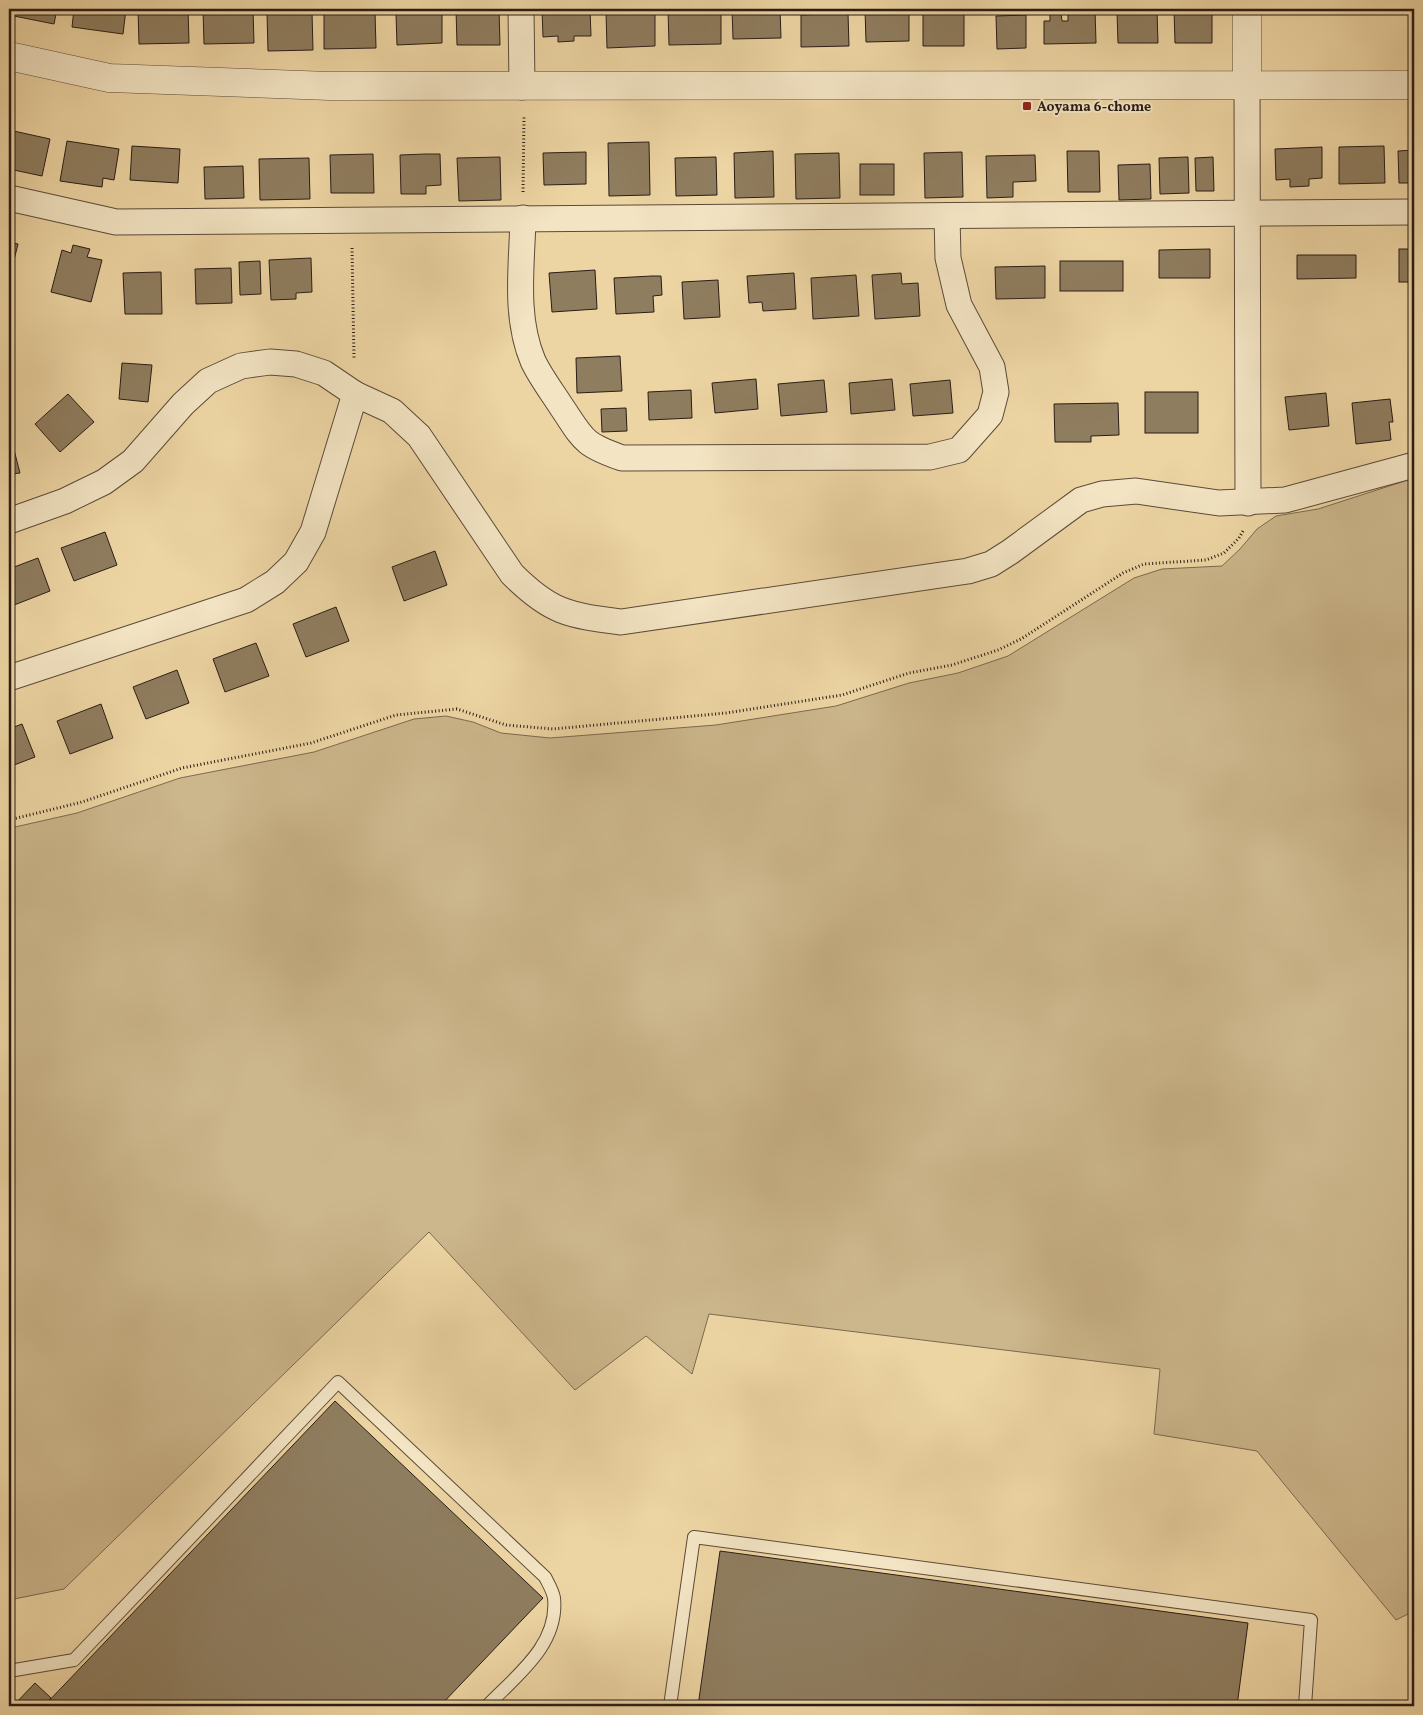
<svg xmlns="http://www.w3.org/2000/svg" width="1423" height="1715" font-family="Vollkorn,serif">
	<rect width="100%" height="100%" fill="#edd5a3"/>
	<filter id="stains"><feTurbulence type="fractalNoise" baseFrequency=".004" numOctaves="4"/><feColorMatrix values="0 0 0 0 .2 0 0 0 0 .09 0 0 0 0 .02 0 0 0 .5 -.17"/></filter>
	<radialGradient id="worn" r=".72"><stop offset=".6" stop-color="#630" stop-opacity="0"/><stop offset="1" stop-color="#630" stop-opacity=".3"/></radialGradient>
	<polygon fill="#ccb68b" stroke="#7b6a50" points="1414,478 1414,1611 1396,1620 1257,1451 1154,1434 1160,1369 709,1314 692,1374 646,1336 575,1390 429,1232 64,1589 9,1600 9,831 15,827 77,813 180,778 314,752 414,719 446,716 473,722 501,733 550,738 716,725 836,706 909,683 958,673 1008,656 1134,578 1162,569 1222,566 1240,549 1257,529 1276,516 1318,509"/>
	<g fill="#8f7d5f" stroke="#2a1d16">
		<polygon points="9,9 57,9 54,24 9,15"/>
		<polygon points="74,9 126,9 123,34 72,27"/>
		<polygon points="138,9 188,9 189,43 139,44"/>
		<polygon points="203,9 253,9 254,43 204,44"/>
		<polygon points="456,9 499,9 500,45 457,45"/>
		<polygon points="542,9 590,9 591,36 574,36 574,41 558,42 558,36 543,37"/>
		<polygon points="721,9 721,44 669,45 668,10"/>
		<polygon points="732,9 780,9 781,38 733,39"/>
		<polygon points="865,9 909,9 909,41 866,42"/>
		<polygon points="1068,9 1095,9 1096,43 1044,44 1044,21 1050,21 1050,13 1061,13 1062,21 1068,21"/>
		<polygon points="1131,9 1157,10 1158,43 1118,43 1117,12 1131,11"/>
		<polygon points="1174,9 1212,9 1212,43 1175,43"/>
		<polygon points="655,11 655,46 607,48 606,12"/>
		<polygon points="312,12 313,50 268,51 267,13"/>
		<polygon points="375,12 376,48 324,49 324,13"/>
		<polygon points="442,12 442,43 397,45 396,14"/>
		<polygon points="964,12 964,46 923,46 923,13"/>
		<polygon points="848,13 849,46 801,47 801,15"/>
		<polygon points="1026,15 1026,48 997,49 996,16"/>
		<polygon points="9,130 50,139 42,176 9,169"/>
		<polygon points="67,141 119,149 114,180 103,178 102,187 60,181"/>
		<polygon points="649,142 650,195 609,196 608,143"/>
		<polygon points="132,146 180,149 178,183 130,180"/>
		<polygon points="1384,146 1385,183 1339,184 1339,147"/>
		<polygon points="1322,147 1322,178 1309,179 1309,186 1290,187 1290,179 1276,180 1275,149"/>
		<polygon points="1414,150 1414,190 1412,190 1412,183 1399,183 1398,151"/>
		<polygon points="773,151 774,197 735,198 734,153"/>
		<polygon points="1067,151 1099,151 1100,192 1068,192"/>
		<polygon points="586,152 586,184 544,185 543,153"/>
		<polygon points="962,152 963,197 925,198 924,153"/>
		<polygon points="839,153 840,198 796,199 795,154"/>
		<polygon points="373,154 374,193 331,193 330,155"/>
		<polygon points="425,154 440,154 441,185 426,186 426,194 401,194 400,155"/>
		<polygon points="1035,155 1036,181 1013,182 1013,197 987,198 986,156"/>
		<polygon points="500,157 501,200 459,201 457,158"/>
		<polygon points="716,157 717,195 676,196 675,158"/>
		<polygon points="1188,157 1189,193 1160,194 1159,158"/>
		<polygon points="1213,157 1214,191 1196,191 1195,158"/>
		<polygon points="309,158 310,199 260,200 259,159"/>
		<rect x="860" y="164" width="34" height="31"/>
		<polygon points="1150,164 1151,199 1119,200 1118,165"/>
		<polygon points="243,166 244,198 205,199 204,167"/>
		<polygon points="9,242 18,244 9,280"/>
		<polygon points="73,245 90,249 87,257 102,260 91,302 51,292 62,250 71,253"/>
		<polygon points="1210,249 1210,278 1159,278 1159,250"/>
		<rect x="1399" y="249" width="15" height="33"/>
		<polygon points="1297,255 1356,255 1356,278 1297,279"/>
		<polygon points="311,258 312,292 296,293 296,299 271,300 269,260"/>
		<polygon points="260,261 261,294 240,295 239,262"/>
		<rect x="1060" y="261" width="63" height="30"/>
		<polygon points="1045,266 1045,298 996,299 995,267"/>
		<polygon points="231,268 232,303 196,304 195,269"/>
		<polygon points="595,270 597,309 552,312 549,273"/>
		<polygon points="161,272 162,314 125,314 123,273"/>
		<polygon points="794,273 796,309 763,311 762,302 749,303 747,276"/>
		<polygon points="901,273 902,284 918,283 920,316 875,319 872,275"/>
		<polygon points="856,275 859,316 813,319 811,278"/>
		<polygon points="652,276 661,276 662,295 653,296 654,312 616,314 614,278"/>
		<polygon points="718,280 720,317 684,319 682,282"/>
		<polygon points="620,356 622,391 577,393 576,358"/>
		<polygon points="122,363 152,365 148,402 119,399"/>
		<polygon points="756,379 758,409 715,413 712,383"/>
		<polygon points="892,379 895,410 851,414 849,383"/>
		<polygon points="824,380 827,412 781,416 778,384"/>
		<polygon points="950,380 953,413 913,416 910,384"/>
		<polygon points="691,390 692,418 649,420 648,392"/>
		<rect x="1145" y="392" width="53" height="41"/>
		<polygon points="1326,393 1329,426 1289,430 1285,397"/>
		<polygon points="68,394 94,422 60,452 35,424"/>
		<polygon points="1390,399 1393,422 1389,422 1391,440 1356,444 1352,403"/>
		<polygon points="1118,403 1119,435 1091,436 1091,442 1055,442 1054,404"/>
		<polygon points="626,408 627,431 602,432 601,409"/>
		<polygon points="13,446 20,473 11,474 13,483 9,484 9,447"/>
		<polygon points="105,532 117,565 74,581 61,548"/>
		<polygon points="435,551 447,585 404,601 392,567"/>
		<polygon points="38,558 50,591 9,607 9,569"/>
		<polygon points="336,607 349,641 306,657 293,624"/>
		<polygon points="256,643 269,676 225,692 213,659"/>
		<polygon points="177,670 189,703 146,719 133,687"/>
		<polygon points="101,704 113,738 70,754 57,721"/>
		<polygon points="22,724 35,757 9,767 9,729"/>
		<polygon points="335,1401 543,1598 440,1706 44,1706"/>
		<polygon points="720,1551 1248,1623 1237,1706 698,1706"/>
		<polygon points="35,1683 51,1698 44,1706 13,1706"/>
	</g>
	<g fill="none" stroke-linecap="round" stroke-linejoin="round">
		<g stroke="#5b4b39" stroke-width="14">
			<g id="service">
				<path d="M9,1671L74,1660L338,1382L545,1577C548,1583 553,1591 554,1598C559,1645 516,1676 487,1706"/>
				<polyline points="670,1706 694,1537 1311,1620 1305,1706"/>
			</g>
		</g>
		<g stroke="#5b4b39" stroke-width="27">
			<g id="minor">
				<polyline points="521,9 522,87"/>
				<polyline points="1247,85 1248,503"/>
				<polyline points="9,198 116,222 1414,212"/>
				<path d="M523,218C522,265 514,316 533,361C540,376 552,392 561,406C584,440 582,444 622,458L930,457L959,450L990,415L996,392L992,367L959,305L948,258L947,216"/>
				<path d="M9,521L65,501L104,482L133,461L183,404L208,381L241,366L270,362L296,364L324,373L355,394L392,411L419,436L512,574C551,613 568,615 621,622L968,571L991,564L1010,552L1081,500L1102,494L1136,491L1219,503L1285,500L1414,465"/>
				<polyline points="9,678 246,600 275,582 296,562 313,532 355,394"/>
			</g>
		</g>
		<g stroke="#5b4b39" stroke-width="29">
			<g id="tertiary">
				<polyline points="1247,9 1247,85"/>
				<polyline points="9,56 109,78 330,86 1414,85"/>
			</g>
		</g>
		<g stroke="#2a1d16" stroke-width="3" stroke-dasharray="1 2.5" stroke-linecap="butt">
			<polyline points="523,192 524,117"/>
			<polyline points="352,248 354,359"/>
			<polyline points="9,820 82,802 182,768 311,743 396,715 457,709 506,725 553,729 726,713 842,695 909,673 952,665 998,650 1021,639 1123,573 1144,564 1206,560 1224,553 1239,538 1243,531"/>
		</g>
		<use href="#service" stroke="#f3e4c3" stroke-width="12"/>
		<use href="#minor" stroke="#f3e4c3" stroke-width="25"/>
		<use href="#tertiary" stroke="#f3e4c3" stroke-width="28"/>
	</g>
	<rect fill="#8f2418" stroke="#f3e4c3" stroke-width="2" x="1022" y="101" width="10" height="10" rx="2.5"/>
	<g text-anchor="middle" stroke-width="4" stroke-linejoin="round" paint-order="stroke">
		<g font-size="14" font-weight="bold" fill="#2a1d16" stroke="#f3e4c3" text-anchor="start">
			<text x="1037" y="111">Aoyama 6-chome</text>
		</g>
	</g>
	<rect width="1423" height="1715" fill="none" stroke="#edd5a3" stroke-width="30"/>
	<rect x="10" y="10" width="1403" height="1695" fill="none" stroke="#2a1d16" stroke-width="2.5"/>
	<rect x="15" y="15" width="1393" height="1685" fill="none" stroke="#2a1d16"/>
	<rect width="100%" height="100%" filter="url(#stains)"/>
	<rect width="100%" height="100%" fill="url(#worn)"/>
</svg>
